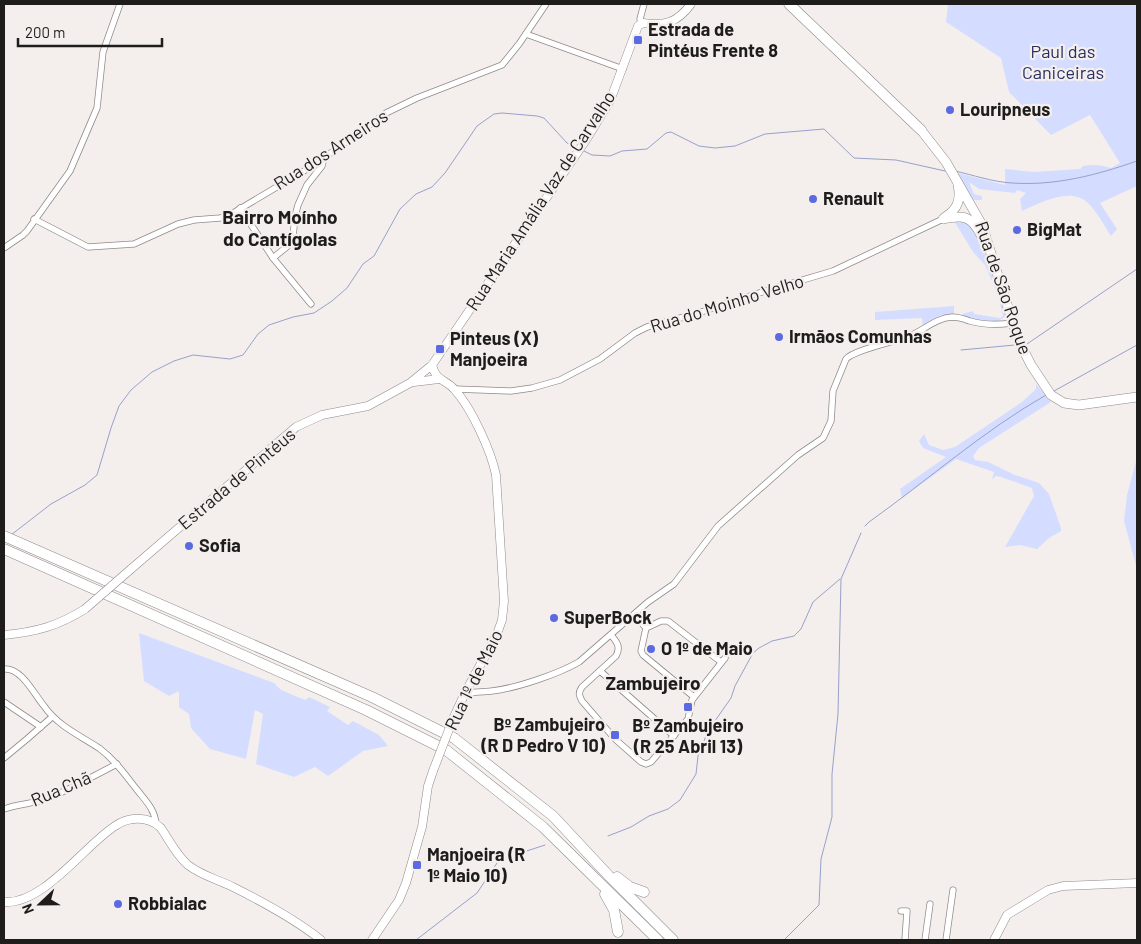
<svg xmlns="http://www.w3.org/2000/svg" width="1141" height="944" font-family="Barlow,sans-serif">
	<rect width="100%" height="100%" fill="#f4efed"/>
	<g fill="#d4ddff">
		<path d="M948,4H1137V186L1100,203L1117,229L1111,236C1104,225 1097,212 1088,203C1071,186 1040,203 1022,211L1020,199L1026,193L1017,190L1015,193L979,189L969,182L974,194L982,196V200H973L957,175L958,173L1005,185V169L1034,172L1080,169L1083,166C1094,164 1101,165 1111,168L1120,163L1090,115L1051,135L1009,92L1001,58L946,22Z"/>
		<path d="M953,219C956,219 961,218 964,220C984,228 1000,295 1006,315C998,327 970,324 962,314L973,311L974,314L1000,318L1003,316L998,295L985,265L973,252Z"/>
		<polygon points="954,306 954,315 941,315 923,327 922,318 875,320 875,312"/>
		<polygon points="1036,384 1051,402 979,448 973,456 975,460 988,462 1015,475 1039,483 1049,494 1061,528 1061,531 1049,538 1037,549 1020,545 1005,547 1034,496 1032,488 1001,477 996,476 992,479 994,472 956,459 902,498 900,489 946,457 923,448 919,441 924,434 929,445 943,450 955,447 1022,402 1036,389"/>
		<polygon points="1137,458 1137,569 1124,521 1127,495"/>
		<polygon points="139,633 274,683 281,690 305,700 309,697 330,707 327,711 348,725 353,721 379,735 388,746 363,751 328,776 315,767 294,777 256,764 263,714 255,710 246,759 210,749 191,728 189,714 179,707 179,691 169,696 144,681"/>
	</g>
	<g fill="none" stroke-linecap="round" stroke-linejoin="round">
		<g stroke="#97a1ca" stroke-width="1">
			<polyline points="582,150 592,155 610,156 622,151 647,149 666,133 671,132 699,146 715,148 735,146 765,134 824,129 854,158 896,160 945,171"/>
			<path d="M955,171C973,175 993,182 1012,183C1055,186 1097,175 1137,161"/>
			<polyline points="1027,344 1137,269"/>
			<polyline points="961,350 1015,345"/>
			<polyline points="1054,391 1137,345"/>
			<path d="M865,526L869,522C928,480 983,431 1046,395"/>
			<polyline points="11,535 51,504 85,485 97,475 111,428 119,406 131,390 152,372 174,361 193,355 230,359 243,355 258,334 269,325 293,317 314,313 332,301 347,288 363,264 374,256 400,209 416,194 432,187 445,173 477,126 494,114 502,113 537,116 544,118 567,143 577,147"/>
			<polyline points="608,836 631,827 649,816 668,809 680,800 696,774 698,756 708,731 731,698 735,686 753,653 759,648 772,641 794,636 801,629 813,602 840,579"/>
			<polyline points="416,940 477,893 499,860 545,845"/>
			<polyline points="784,940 819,905 821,859 832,817 832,774 838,714 841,579 861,533"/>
		</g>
		<g stroke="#8f8a88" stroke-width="7">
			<g id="street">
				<polyline points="641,24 640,19 644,4"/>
				<polyline points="526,34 623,69"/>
				<polyline points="240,208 273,258"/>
				<polyline points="34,219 88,247 134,244 178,224 194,220 220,218 233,213 314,165 386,113 417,98 502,65 519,44 546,4"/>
				<polyline points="4,248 23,235 27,231 70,171 97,108 103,52 120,4"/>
				<polyline points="311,304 273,258 289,245 293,237 295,216 298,205 307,185 322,166 324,158"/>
				<polyline points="455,389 511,391 532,388 560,380 600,359 635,333 647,327 695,314 762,292 833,271 943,219"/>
				<polyline points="634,615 646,628 661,621 668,621 721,662"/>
				<polyline points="646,628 641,651 643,655 694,697"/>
				<path d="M611,635C617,642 621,647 616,656L582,687C578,693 579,695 582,701L615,739L641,762L646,764L651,762L688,719L692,700L725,658"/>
				<path d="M4,669C21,667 34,694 44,706C58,726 79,735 99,748C115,760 126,776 138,791C146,801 155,810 156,824"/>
				<polyline points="600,671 674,736"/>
				<path d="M465,693C474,692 483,692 492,691C517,688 558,674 579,662L648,602L674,584L718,526L798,455L823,438L831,421L833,391L846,359C854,350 893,342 907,337C922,332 935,318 952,317C959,317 964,319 970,321C984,325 999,325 1012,323"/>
				<polyline points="4,702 41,727"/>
				<polyline points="4,758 27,739 52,717"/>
				<path d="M4,809C17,804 32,804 46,799C70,790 93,776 117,764"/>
				<polyline points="901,911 907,911 905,940"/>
				<polyline points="925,940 930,904"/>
				<polyline points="946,940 953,890"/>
			</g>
		</g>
		<g stroke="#8f8a88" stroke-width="9">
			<g id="secondary">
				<path d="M432,365C436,382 446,379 455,390C472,409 491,451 496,475L504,601L502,620L497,634L465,693L453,719"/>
				<polyline points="414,382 439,379"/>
				<path d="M131,569L296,427L322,415L368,406L410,383L432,365L586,140L610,101L638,26L643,23C665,26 677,23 691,4"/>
				<path d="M4,635C36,632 58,626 85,609"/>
				<path d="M4,902C43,905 84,846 115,826C129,816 149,816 161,828C169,840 177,856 188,865C202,876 217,879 233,887C263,902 295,919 321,940"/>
				<polyline points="372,940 399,900 406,883 422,827 428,786 433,771"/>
				<polyline points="994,940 1007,915 1048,890 1063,886 1137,883"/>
			</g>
		</g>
		<g stroke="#8f8a88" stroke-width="10">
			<g id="primary">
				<polyline points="921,130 946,162 982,225 1018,339 1031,365 1051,395 1064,403 1079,405 1137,397"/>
				<path d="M945,217C958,209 961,200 958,184"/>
				<path d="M943,219C963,215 971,215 981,235"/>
			</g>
		</g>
		<g stroke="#8f8a88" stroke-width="11">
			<g id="highway">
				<polyline points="789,4 921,130"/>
				<polyline points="4,536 372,697 454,738 553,816 609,876 673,940"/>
				<polyline points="4,549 366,710 446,750 543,827 658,940"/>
				<polyline points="617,877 630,887 644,892"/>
				<polyline points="605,894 614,910 618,932"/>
			</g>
		</g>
		<use href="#street" stroke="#fff" stroke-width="5.5"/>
		<use href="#secondary" stroke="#fff" stroke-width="8"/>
		<use href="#primary" stroke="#fff" stroke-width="9"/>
		<use href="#highway" stroke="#fff" stroke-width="10"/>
		<g stroke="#8f8a88" stroke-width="9" stroke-linecap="butt">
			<g id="secondary-bridge">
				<polyline points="85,609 131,569"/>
				<polyline points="433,771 453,719"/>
			</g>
		</g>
		<use href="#secondary-bridge" stroke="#fff" stroke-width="8"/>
	</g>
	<g fill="#5c6ae1" stroke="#f4efed" stroke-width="2">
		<rect x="633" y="35" width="10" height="10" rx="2.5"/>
		<circle cx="950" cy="110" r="5"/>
		<circle cx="813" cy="199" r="5"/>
		<circle cx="1017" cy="230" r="5"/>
		<circle cx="779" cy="337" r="5"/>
		<rect x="435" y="344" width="10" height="10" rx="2.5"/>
		<circle cx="189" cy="546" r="5"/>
		<circle cx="554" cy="618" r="5"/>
		<circle cx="651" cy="649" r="5"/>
		<rect x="683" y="702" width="10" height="10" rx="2.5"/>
		<rect x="610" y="730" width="10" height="10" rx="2.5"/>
		<rect x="412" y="860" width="10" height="10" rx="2.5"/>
		<circle cx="118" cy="904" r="5"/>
	</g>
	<g text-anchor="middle" stroke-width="4.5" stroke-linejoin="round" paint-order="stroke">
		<g font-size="18" font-weight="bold" fill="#1f1d1c" stroke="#f4efed" text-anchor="start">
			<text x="648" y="36">Estrada de<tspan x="648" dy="21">Pintéus Frente 8</tspan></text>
			<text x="960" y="116">Louripneus</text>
			<text x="823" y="205">Renault</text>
			<text x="1027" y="236">BigMat</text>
			<text x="789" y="343">Irmãos Comunhas</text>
			<text x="450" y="345">Pinteus (X)<tspan x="450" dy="21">Manjoeira</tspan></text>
			<text x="199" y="552">Sofia</text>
			<text x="564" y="624">SuperBock</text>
			<text x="661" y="655">O 1º de Maio</text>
			<text x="605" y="731" text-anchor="end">Bº Zambujeiro<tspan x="605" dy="21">(R D Pedro V 10)</tspan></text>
			<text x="688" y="732" text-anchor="middle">Bº Zambujeiro<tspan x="688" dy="21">(R 25 Abril 13)</tspan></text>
			<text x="427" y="861">Manjoeira (R<tspan x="427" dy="21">1º Maio 10)</tspan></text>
			<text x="128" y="910">Robbialac</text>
		</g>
		<g font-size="18" fill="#282f63" stroke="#f4efed">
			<text x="1063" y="58">Paul das<tspan x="1063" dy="21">Caniceiras</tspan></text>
		</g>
		<g font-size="18" fill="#1f1d1c" stroke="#f4efed">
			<text transform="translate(331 150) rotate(-33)" y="6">Rua dos Arneiros</text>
			<text transform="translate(541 201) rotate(-57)" y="6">Rua Maria Amália Vaz de Carvalho</text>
			<text transform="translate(1003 288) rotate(71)" y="6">Rua de São Roque</text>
			<text transform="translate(727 304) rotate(-17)" y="6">Rua do Moinho Velho</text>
			<text transform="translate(237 479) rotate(-40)" y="6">Estrada de Pintéus</text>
			<text transform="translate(474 680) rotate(-64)" y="6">Rua 1º de Maio</text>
			<text transform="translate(61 789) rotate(-23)" y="6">Rua Chã</text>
		</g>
		<g font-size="19" font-weight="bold" fill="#1f1d1c" stroke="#f4efed">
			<text x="280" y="224">Bairro Moínho<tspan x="280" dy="22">do Cantígolas</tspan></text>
			<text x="653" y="690">Zambujeiro</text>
		</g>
	</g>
	<rect width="1141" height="944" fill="none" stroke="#1f1d1c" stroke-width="10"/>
	<g transform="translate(40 904) rotate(248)" stroke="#f4efed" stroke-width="4" paint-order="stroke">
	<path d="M0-4L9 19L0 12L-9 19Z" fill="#1f1d1c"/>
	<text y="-8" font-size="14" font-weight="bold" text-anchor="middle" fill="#1f1d1c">N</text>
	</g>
	<path d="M18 38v8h144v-8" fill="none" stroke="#1f1d1c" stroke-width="2.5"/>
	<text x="25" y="38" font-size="15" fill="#1f1d1c" stroke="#f4efed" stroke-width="4" paint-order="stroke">200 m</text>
</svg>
